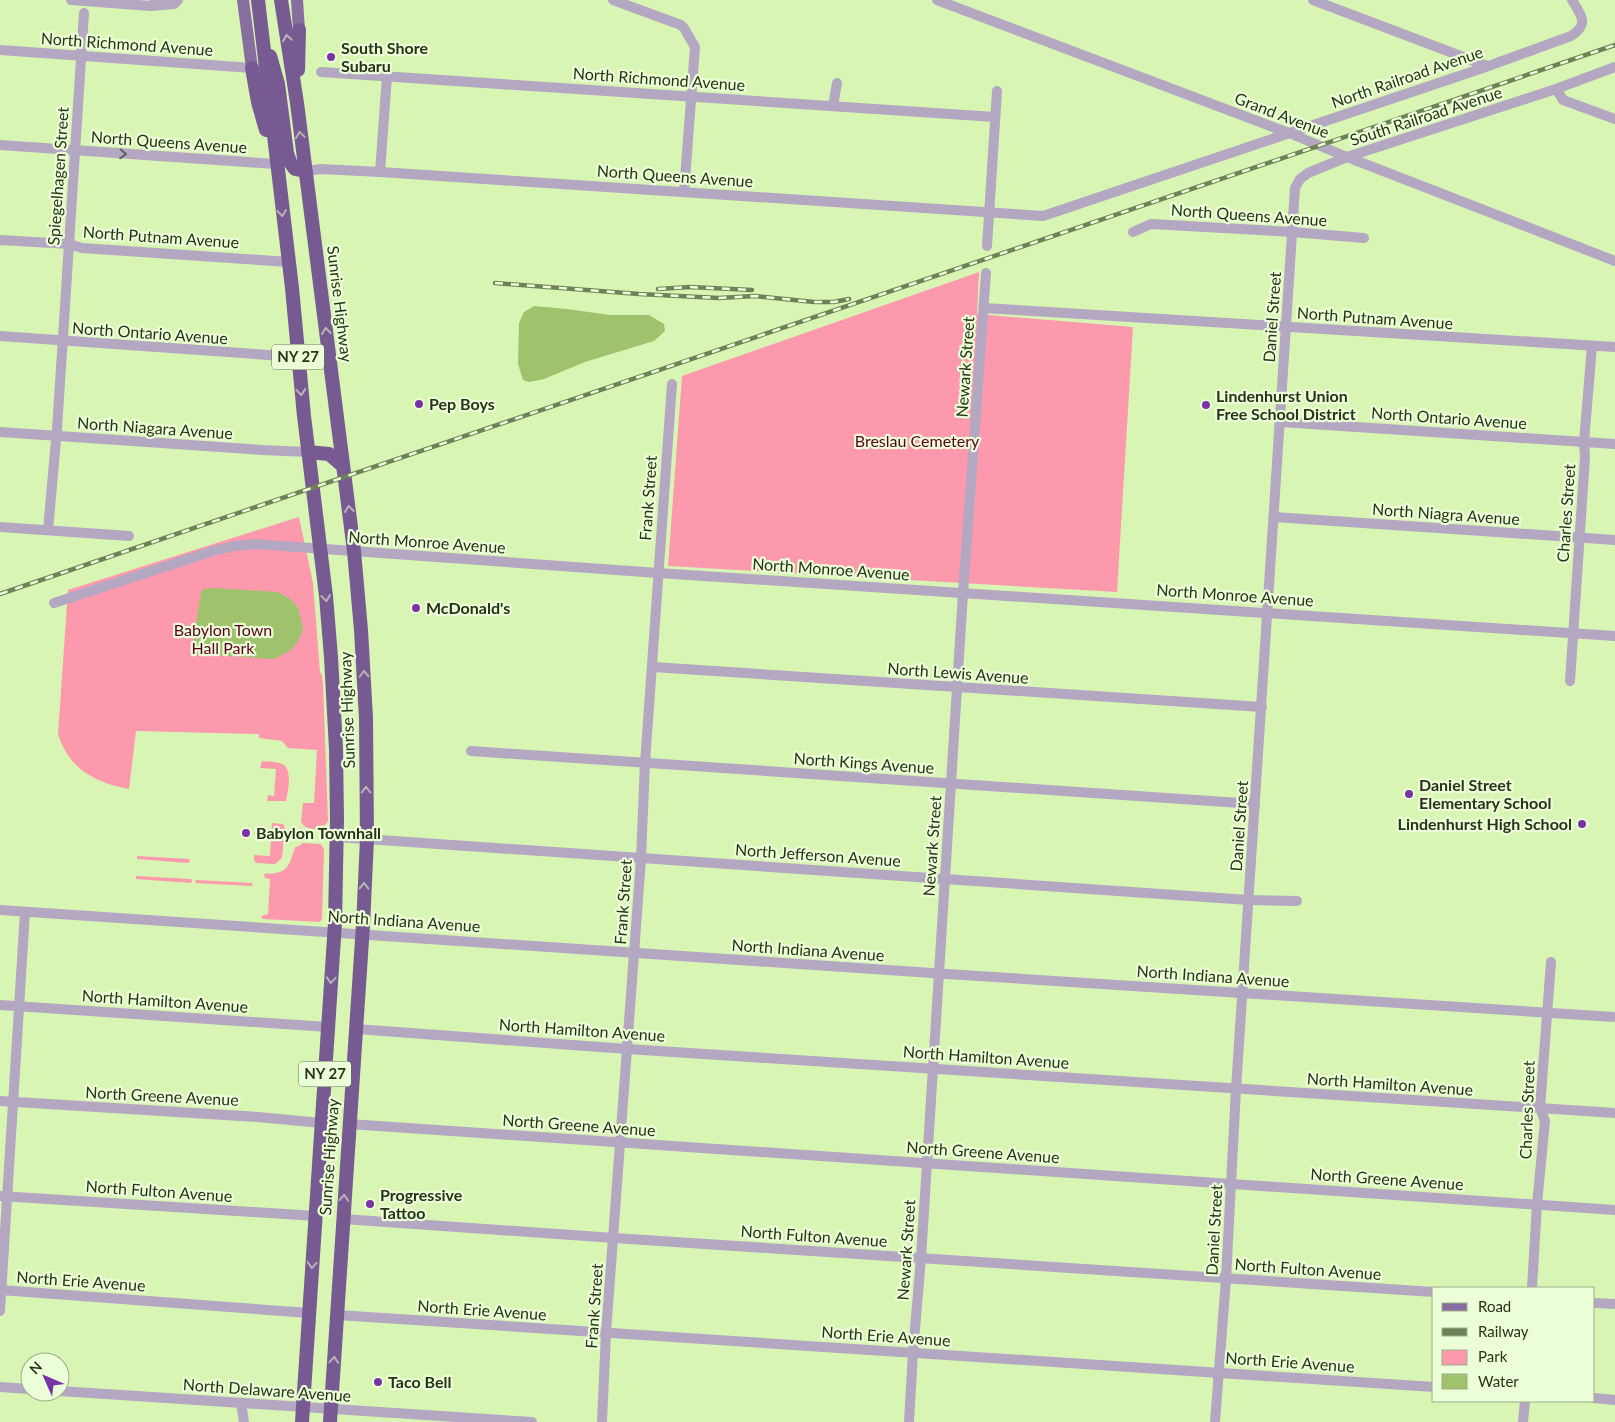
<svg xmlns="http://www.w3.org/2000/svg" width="1615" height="1422" font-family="Lato,sans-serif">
	<rect width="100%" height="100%" fill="#d8f5b4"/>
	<g fill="#fd99ac">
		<polygon points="979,272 977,314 1133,327 1117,592 668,566 682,376"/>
		<path d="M299,517L313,583L320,672L322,675L323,684L328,821C322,830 313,831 304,826L301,822L303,803H314L317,750L288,748L282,741L259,738V734L136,731L129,789C122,787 113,786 106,783C81,774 66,759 58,734L68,590Z"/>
		<path d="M262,761C268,762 276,761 282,764C293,768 288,792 286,801H267L268,795L274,796L276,769L260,768Z"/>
		<polygon points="272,823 283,824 285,828 282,858 275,864 256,863 254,860 254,855 270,856"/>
		<path d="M303,843L321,844L324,850L322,919L320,922L263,919L261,916L268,914L270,879L265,878L264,874C268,873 272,874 276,873C292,870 290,857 296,846L297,847Z"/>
		<polygon points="137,856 189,859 190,861 188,863 137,859"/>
		<polygon points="136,876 191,879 192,881 191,883 136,879"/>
		<polygon points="196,880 252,883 253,885 251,886 196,883 195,882"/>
	</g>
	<g fill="#9ec36c">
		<polygon points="534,306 567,309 610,315 649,315 664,324 665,331 654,341 585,362 544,379 529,382 523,380 518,364 519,323 524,312"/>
		<polygon points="214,588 278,592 289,598 296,605 299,610 303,630 298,641 291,650 274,659 199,654 195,652 194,636 201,593 203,589"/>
	</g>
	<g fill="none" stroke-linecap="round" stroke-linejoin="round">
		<g stroke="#b4a7c2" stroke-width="10">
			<polyline points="71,0 151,6 157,0"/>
			<polyline points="613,0 681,25 684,28 695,47 684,192"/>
			<polyline points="937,0 1289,133 1347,157 1615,261"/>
			<polyline points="1313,0 1487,66"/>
			<polyline points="151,6 174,4 178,0"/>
			<polyline points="0,50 252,68"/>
			<polyline points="321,72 995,117"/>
			<polyline points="1556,89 1563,100 1615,119"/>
			<polyline points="833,106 837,83"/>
			<polyline points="0,145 276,164"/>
			<path d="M305,171L321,169L380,172L1043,216L1483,68L1571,36C1590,24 1581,15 1572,0"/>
			<polyline points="380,172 387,76"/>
			<polyline points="1133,232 1151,224 1292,232 1364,238"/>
			<polyline points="0,240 69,244 82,248 289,262"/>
			<polyline points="987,246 997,91"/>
			<polyline points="984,308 1615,347"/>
			<polyline points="0,336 298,357"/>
			<polyline points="1281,422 1615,444"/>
			<polyline points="0,432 262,450 308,452"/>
			<polyline points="1274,517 1615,540"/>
			<polyline points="0,527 129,536"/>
			<polyline points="48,530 57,429 84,13"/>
			<polyline points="54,603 213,551 234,546 255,544 658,573 1615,636"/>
			<polyline points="653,667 1262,707"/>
			<polyline points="1570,681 1585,457 1584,442 1592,346"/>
			<polyline points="471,751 1255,804"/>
			<polyline points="337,837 1248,900 1297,901"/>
			<polyline points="0,910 947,974 1615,1017"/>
			<polyline points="0,1005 328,1027"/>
			<polyline points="356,1029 627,1049 1615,1113"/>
			<polyline points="0,1101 258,1117 322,1123"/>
			<polyline points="349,1124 1615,1210"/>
			<polyline points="0,1196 316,1216"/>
			<polyline points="343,1219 614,1238 1434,1292"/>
			<polyline points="1532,1288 1537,1204 1545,1121 1540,1108 1551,962"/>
			<polyline points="0,1290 309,1313"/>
			<polyline points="1594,1303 1615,1304"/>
			<polyline points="0,1311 25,912"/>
			<polyline points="337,1315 1434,1387"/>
			<polyline points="0,1387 30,1389"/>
			<polyline points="60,1391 532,1422"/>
			<polyline points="1594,1398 1615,1400"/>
			<polyline points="241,1403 244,1422"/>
			<polyline points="602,1422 606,1333 641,859 645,763 672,384"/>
			<polyline points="909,1422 913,1352 921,1258 963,593 986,273"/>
			<polyline points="1215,1422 1226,1279 1236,1089 1295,188 1300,179 1308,173 1347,157 1556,89 1615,67"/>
			<polyline points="1523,1422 1525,1401"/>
		</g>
		<g stroke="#886e9e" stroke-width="12">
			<polyline points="243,0 252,68"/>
			<polyline points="297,0 299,30"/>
		</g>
		<g stroke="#775a91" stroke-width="14">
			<polyline points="258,0 292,288 304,416 326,596 331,657 336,749 337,818 335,923 302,1422"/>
			<polyline points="281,0 297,103 354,551 361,630 366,718 367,839 363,925 330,1422"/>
			<polyline points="270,56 278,84 287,153 290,162 295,169 305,171"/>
			<polyline points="252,68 258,102 266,130"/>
			<polyline points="298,70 299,30"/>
			<polyline points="308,452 329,454 343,466"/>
		</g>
		<g stroke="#6f8157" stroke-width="4.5">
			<g id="rail">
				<polyline points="495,283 639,294 719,298 755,296 814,302 834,302 849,299"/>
				<polyline points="658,289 690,287 752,290"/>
				<polyline points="0,594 1615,45"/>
			</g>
		</g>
		<use href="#rail" stroke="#ecfed7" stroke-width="2.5" stroke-dasharray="8" stroke-linecap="butt"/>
	</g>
	<defs><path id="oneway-chevron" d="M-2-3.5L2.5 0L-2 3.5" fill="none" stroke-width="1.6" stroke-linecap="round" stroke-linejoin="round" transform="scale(1.25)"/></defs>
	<g stroke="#b7b4b8">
		<use href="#oneway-chevron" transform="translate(287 38) rotate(-99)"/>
		<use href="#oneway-chevron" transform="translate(300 135) rotate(-98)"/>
		<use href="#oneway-chevron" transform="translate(282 213) rotate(83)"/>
		<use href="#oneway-chevron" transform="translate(326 331) rotate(-97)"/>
		<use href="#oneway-chevron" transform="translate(301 392) rotate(85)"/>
		<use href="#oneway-chevron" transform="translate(349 509) rotate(-97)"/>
		<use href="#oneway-chevron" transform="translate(326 598) rotate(84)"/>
		<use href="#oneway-chevron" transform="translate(364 674) rotate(-93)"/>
		<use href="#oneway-chevron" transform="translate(366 790) rotate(-90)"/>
		<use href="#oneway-chevron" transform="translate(364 886) rotate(-88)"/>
		<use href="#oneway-chevron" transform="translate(331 980) rotate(94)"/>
		<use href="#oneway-chevron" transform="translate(344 1198) rotate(-86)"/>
		<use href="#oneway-chevron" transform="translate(312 1265) rotate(94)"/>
		<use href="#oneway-chevron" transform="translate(334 1360) rotate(-86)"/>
	</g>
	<use stroke="#60615d" href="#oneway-chevron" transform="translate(123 154) rotate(4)"/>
	<g fill="#7833a7" stroke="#ecfed7" stroke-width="2">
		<circle cx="331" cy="57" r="5"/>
		<circle cx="419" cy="404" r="5"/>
		<circle cx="1206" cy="405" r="5"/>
		<circle cx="416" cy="608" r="5"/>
		<circle cx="1409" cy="794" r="5"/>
		<circle cx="1582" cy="824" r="5"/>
		<circle cx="246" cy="833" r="5"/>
		<circle cx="370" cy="1204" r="5"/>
		<circle cx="378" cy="1382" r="5"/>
	</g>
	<g text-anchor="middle" stroke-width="4.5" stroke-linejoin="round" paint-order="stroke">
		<g fill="#ecfed7" stroke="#637052" stroke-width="1">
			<rect x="272" y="344.5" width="52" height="25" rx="4"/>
			<rect x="299" y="1061.5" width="52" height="25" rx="4"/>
		</g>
		<g font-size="15" font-weight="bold" fill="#283319">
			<text x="298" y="362">NY 27</text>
			<text x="325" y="1079">NY 27</text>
		</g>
		<g font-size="16" fill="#283319" stroke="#ecfed7">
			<text transform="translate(127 44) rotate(4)" y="6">North Richmond Avenue</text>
			<text transform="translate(1407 77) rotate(-19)" y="6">North Railroad Avenue</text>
			<text transform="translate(659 79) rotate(4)" y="6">North Richmond Avenue</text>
			<text transform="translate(1282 115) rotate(21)" y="6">Grand Avenue</text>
			<text transform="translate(1426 116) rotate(-18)" y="6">South Railroad Avenue</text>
			<text transform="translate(169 142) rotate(4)" y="6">North Queens Avenue</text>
			<text transform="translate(58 176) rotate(-86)" y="6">Spiegelhagen Street</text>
			<text transform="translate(675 176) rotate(4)" y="6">North Queens Avenue</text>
			<text transform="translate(1249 215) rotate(4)" y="6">North Queens Avenue</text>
			<text transform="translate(161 237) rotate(4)" y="6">North Putnam Avenue</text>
			<text transform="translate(340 304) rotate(83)" y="6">Sunrise Highway</text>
			<text transform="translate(1272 317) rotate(-86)" y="6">Daniel Street</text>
			<text transform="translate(1375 318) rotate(4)" y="6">North Putnam Avenue</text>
			<text transform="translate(150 333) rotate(4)" y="6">North Ontario Avenue</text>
			<text transform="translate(965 367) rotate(-86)" y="6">Newark Street</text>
			<text transform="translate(1449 418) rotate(4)" y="6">North Ontario Avenue</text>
			<text transform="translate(155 428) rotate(4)" y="6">North Niagara Avenue</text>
			<text transform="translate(648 498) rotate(-86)" y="6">Frank Street</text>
			<text transform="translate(1566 513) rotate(-86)" y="6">Charles Street</text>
			<text transform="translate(1446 514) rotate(4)" y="6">North Niagra Avenue</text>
			<text transform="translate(427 542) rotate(4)" y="6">North Monroe Avenue</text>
			<text transform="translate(831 569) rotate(4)" y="6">North Monroe Avenue</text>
			<text transform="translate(1235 595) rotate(4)" y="6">North Monroe Avenue</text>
			<text transform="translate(958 673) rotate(4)" y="6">North Lewis Avenue</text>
			<text transform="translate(347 710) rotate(-92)" y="6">Sunrise Highway</text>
			<text transform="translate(864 763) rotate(4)" y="6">North Kings Avenue</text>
			<text transform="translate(1239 826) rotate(-86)" y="6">Daniel Street</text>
			<text transform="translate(932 846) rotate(-86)" y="6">Newark Street</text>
			<text transform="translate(818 855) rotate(4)" y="6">North Jefferson Avenue</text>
			<text transform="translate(623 902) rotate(-86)" y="6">Frank Street</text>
			<text transform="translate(404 921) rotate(4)" y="6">North Indiana Avenue</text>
			<text transform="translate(808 950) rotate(4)" y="6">North Indiana Avenue</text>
			<text transform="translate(1213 976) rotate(4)" y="6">North Indiana Avenue</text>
			<text transform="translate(165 1001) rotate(4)" y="6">North Hamilton Avenue</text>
			<text transform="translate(582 1030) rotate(4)" y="6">North Hamilton Avenue</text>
			<text transform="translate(986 1057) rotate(4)" y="6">North Hamilton Avenue</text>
			<text transform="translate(1390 1084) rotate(4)" y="6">North Hamilton Avenue</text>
			<text transform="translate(162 1096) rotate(3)" y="6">North Greene Avenue</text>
			<text transform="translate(1527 1110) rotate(-88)" y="6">Charles Street</text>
			<text transform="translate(579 1125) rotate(4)" y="6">North Greene Avenue</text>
			<text transform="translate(983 1152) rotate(4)" y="6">North Greene Avenue</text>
			<text transform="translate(329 1157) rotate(-86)" y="6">Sunrise Highway</text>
			<text transform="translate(1387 1179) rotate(4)" y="6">North Greene Avenue</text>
			<text transform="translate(159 1191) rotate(4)" y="6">North Fulton Avenue</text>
			<text transform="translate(1214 1230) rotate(-87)" y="6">Daniel Street</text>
			<text transform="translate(814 1236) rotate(4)" y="6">North Fulton Avenue</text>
			<text transform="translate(906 1250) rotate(-86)" y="6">Newark Street</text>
			<text transform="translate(1308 1269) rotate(4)" y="6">North Fulton Avenue</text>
			<text transform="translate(81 1281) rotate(4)" y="6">North Erie Avenue</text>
			<text transform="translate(594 1306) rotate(-86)" y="6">Frank Street</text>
			<text transform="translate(482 1310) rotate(4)" y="6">North Erie Avenue</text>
			<text transform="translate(886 1336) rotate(4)" y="6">North Erie Avenue</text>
			<text transform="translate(1290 1362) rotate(4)" y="6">North Erie Avenue</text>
			<text transform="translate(267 1390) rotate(4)" y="6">North Delaware Avenue</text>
		</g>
		<g font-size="16" font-weight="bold" fill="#283319" stroke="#ecfed7" text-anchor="start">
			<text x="341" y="54">South Shore<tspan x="341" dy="18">Subaru</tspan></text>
			<text x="1216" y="402">Lindenhurst Union<tspan x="1216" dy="18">Free School District</tspan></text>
			<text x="429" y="410">Pep Boys</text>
			<text x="426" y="614">McDonald's</text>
			<text x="1419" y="791">Daniel Street<tspan x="1419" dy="18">Elementary School</tspan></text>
			<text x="1572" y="830" text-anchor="end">Lindenhurst High School</text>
			<text x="256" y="839">Babylon Townhall</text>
			<text x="380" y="1201">Progressive<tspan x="380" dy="18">Tattoo</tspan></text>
			<text x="388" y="1388">Taco Bell</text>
		</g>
		<g font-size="16" fill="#5b0022" stroke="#ecfed7">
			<text x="917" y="447">Breslau Cemetery</text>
			<text x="223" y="636">Babylon Town<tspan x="223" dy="18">Hall Park</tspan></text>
		</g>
	</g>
	<rect x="1432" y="1287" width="162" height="115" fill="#ecfed7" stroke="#9ead8b"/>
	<rect x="1442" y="1303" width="25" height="8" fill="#886e9e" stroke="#9ead8b"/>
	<text x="1478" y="1312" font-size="15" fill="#283319">Road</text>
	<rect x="1442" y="1328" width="25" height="8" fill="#6f8157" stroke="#9ead8b"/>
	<text x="1478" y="1337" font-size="15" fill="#283319">Railway</text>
	<rect x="1442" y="1350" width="25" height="15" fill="#fd99ac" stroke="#9ead8b"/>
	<text x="1478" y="1362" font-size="15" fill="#283319">Park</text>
	<rect x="1442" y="1374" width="25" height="15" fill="#9ec36c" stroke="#9ead8b"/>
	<text x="1478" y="1387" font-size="15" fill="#283319">Water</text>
	<g transform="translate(45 1377) rotate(315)"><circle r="24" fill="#ecfed7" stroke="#9ead8b"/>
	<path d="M0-4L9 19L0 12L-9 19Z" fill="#7833a7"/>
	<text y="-8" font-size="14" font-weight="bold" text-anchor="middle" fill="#283319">N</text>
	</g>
</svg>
